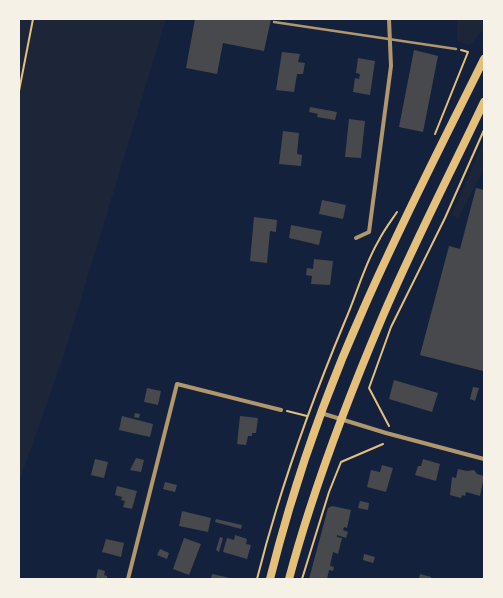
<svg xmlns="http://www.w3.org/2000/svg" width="503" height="598" font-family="'Noto Serif',serif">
	<rect width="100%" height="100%" fill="#14213d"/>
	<g fill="#1d2539">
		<polygon points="19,19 166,19 63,358 19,482"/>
		<polygon points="457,19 484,19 484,29 470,45 457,41"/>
		<polygon points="484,141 484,169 458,218 452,215"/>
	</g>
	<g fill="#48494c">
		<polygon points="195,19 271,19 264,51 223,43 217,74 186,68"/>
		<polygon points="414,50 438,56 423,132 399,127"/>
		<polygon points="282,52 300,54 298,62 305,63 303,74 297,74 294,92 276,90"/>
		<polygon points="358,58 375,61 370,95 353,92 355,78 359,79 360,74 356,73"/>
		<polygon points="310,107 337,112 335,120 317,117 318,114 309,112"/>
		<polygon points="349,119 365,121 361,158 345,157"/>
		<polygon points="283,131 299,133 297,154 302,155 301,166 279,164"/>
		<polygon points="476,188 484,190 483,371 420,355 449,246 460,249"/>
		<polygon points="322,200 346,205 343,219 319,214"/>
		<polygon points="254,217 277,220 276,232 270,231 267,263 250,261"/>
		<polygon points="291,225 322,231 319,245 289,238"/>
		<polygon points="314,259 333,261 330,285 311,284 312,276 306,275 307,268 313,269"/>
		<polygon points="394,380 438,393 432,412 389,399"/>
		<polygon points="473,387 479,388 475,401 470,399"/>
		<polygon points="147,388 161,391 158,405 144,402"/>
		<polygon points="135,413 140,414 139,418 134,417"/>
		<polygon points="122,416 153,424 150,437 119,430"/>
		<polygon points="240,416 258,418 256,433 252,433 252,436 248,436 246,445 237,444"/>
		<polygon points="136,458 144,460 141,472 130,470"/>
		<polygon points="95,459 108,462 104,478 91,475"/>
		<polygon points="423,459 440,464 436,481 415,475 418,466 421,466"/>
		<polygon points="382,465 393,468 386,492 367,487 371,470 380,472"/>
		<polygon points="458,469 467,471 474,470 477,474 484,476 480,496 466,492 465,496 462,495 461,498 450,495 452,477 456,478"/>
		<polygon points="165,482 177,485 175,492 163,489"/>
		<polygon points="117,486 137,491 132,509 123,507 125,501 121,500 122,497 115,495"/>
		<polygon points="360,501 369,503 368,510 358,508"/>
		<polygon points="332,506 351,510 347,528 344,527 343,530 348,532 346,538 337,535 337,537 342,538 338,554 333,552 330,566 334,567 333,571 329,570 327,579 309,579 328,508"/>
		<polygon points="182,511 211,518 208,532 179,526"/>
		<polygon points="216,519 242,525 241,529 215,522"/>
		<polygon points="235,535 247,539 246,544 251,545 247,559 223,552 227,538 234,540"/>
		<polygon points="220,537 223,538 219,552 216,550"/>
		<polygon points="184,538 201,544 189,575 173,569"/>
		<polygon points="106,539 124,543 121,557 102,552"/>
		<polygon points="160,549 169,553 167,559 157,555"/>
		<polygon points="364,554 375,557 373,563 363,560"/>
		<polygon points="98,569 105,571 104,575 107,576 107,579 96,579"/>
		<polygon points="212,574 230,578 230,579 211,579"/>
		<polygon points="420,574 431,577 431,579 419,579"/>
	</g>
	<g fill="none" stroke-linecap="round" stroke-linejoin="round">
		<g stroke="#e5c07b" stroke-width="2">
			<polyline points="19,91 33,19"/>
			<polyline points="435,134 468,52 461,50"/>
			<polyline points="287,411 307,416"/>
			<polyline points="389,426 369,388 391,327 445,218 484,130"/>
			<path d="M257,579C279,491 310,405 345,321C357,294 364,265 379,240C384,230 391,221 397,212"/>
			<polyline points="302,579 329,492 341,462 383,444"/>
		</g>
		<polyline stroke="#b1986c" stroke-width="2.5" points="274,22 456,49"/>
		<g stroke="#b1986c" stroke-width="4">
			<polyline points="356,238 369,232 391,66 389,19"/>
			<polyline points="321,413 386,433 484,459"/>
			<polyline points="128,579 177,384 281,410"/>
		</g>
		<g stroke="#e5c07b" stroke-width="8">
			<path d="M270,579C293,487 324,397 363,310C400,225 443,142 484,59"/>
			<path d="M289,579C313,489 346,403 382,318C413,245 450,174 484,102"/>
		</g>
	</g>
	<rect width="503" height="598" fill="none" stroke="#f6f1e7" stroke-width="40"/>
</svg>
